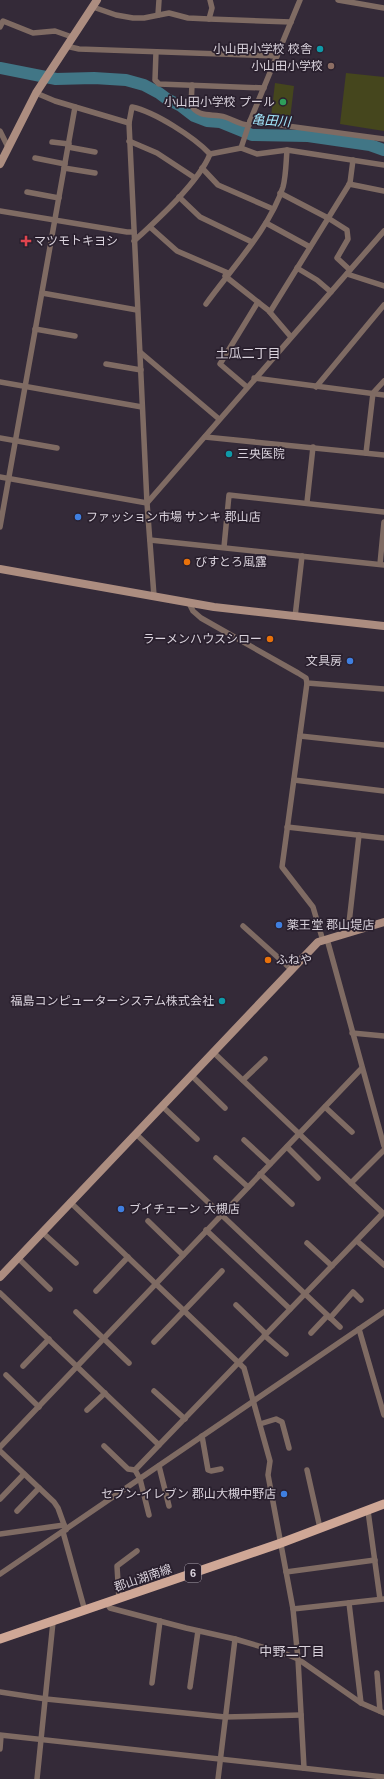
<svg xmlns="http://www.w3.org/2000/svg" width="384" height="1779" font-family="Arial,'Noto Sans JP',sans-serif">
	<rect width="100%" height="100%" fill="#342a38"/>
	<g fill="#45461d">
		<polygon points="346,73 384,77 384,131 340,124"/>
		<polygon points="275,83 294,86 290,119 271,117"/>
	</g>
	<g fill="none" stroke-linecap="round" stroke-linejoin="round">
		<polyline stroke="#417686" stroke-width="12" points="0,68 56,79 94,78 126,80 144,85 159,93 167,99 181,106 194,116 207,121 220,122 252,135 308,136 370,145 384,150"/>
		<g stroke="#7f6b63" stroke-width="5.5">
			<polyline points="338,0 384,8"/>
			<polyline points="93,7 116,15 133,18 144,18 169,13 188,18 209,19 291,22"/>
			<polyline points="158,15 159,0"/>
			<polyline points="209,19 212,8 210,0"/>
			<polyline points="0,27 3,21 33,33 55,31 72,37"/>
			<polyline points="66,46 79,49 277,56"/>
			<polyline points="156,52 155,80 159,84 264,88"/>
			<path d="M192,85L191,105C199,119 213,113 225,117C234,120 240,125 249,125"/>
			<path d="M36,93L55,101L129,123L132,107C155,112 194,137 210,154L241,148L257,154L287,150L384,165"/>
			<polyline points="250,121 384,139"/>
			<polyline points="129,123 147,503 154,596"/>
			<polyline points="0,131 8,147"/>
			<polyline points="129,141 157,153 195,178"/>
			<polyline points="52,142 69,144"/>
			<polyline points="68,147 95,152"/>
			<polyline points="241,148 250,121 300,0"/>
			<polyline points="35,158 65,164"/>
			<polyline points="64,168 95,173"/>
			<polyline points="202,168 218,185 273,209"/>
			<polyline points="349,184 384,191"/>
			<polyline points="27,192 59,198"/>
			<polyline points="280,193 328,218 347,230 348,239 337,258 350,270"/>
			<polyline points="179,197 200,217 252,242"/>
			<polyline points="0,211 127,232 134,232"/>
			<polyline points="266,223 310,247"/>
			<polyline points="150,227 177,251 228,273"/>
			<path d="M134,241C157,220 199,182 210,154"/>
			<polyline points="297,268 317,280 331,292"/>
			<polyline points="347,274 384,286"/>
			<polyline points="225,276 268,310 291,337"/>
			<polyline points="42,293 137,310"/>
			<path d="M206,304C231,269 270,228 283,187C286,176 286,162 287,150"/>
			<polyline points="270,312 350,183 353,160"/>
			<polyline points="35,329 75,336"/>
			<polyline points="140,352 219,419"/>
			<polyline points="106,364 141,370"/>
			<polyline points="254,378 384,395"/>
			<polyline points="0,382 142,407"/>
			<polyline points="247,387 220,364 258,302"/>
			<polyline points="316,387 384,305"/>
			<polyline points="205,437 384,455"/>
			<polyline points="0,438 57,448"/>
			<polyline points="366,453 373,393 384,381"/>
			<polyline points="0,477 147,503 384,231"/>
			<polyline points="307,502 313,447"/>
			<polyline points="0,527 75,107"/>
			<polyline points="150,540 384,565"/>
			<polyline points="224,547 229,495 384,512"/>
			<polyline points="380,564 384,522"/>
			<polyline points="189,603 193,611 201,618 298,673 306,678 307,683 384,689"/>
			<polyline points="295,617 302,556"/>
			<polyline points="307,683 282,867 313,907 323,941"/>
			<polyline points="300,736 384,745"/>
			<polyline points="294,780 384,791"/>
			<polyline points="287,827 384,838"/>
			<polyline points="243,926 292,970"/>
			<polyline points="350,932 349,923 359,835"/>
			<polyline points="327,939 384,1146"/>
			<polyline points="352,1033 384,1036"/>
			<polyline points="213,1052 351,1183"/>
			<polyline points="191,1075 225,1108"/>
			<polyline points="243,1080 265,1059"/>
			<polyline points="162,1106 197,1139"/>
			<polyline points="325,1107 352,1132"/>
			<polyline points="136,1134 340,1327"/>
			<polyline points="244,1140 270,1164"/>
			<polyline points="287,1147 318,1178"/>
			<polyline points="216,1158 248,1187"/>
			<polyline points="260,1174 292,1204"/>
			<polyline points="70,1202 244,1368 270,1461 268,1475 293,1609 298,1659 304,1768"/>
			<polyline points="148,1221 183,1255"/>
			<polyline points="206,1230 290,1309"/>
			<polyline points="42,1232 76,1263"/>
			<polyline points="357,1241 384,1265"/>
			<polyline points="307,1243 332,1266"/>
			<polyline points="18,1258 50,1289"/>
			<polyline points="96,1291 128,1257"/>
			<polyline points="0,1293 159,1445 383,1213 351,1183 384,1150"/>
			<polyline points="236,1305 264,1332 265,1336 286,1354"/>
			<polyline points="76,1312 129,1363"/>
			<polyline points="330,1318 353,1292 361,1300"/>
			<polyline points="359,1329 384,1415"/>
			<polyline points="311,1333 327,1316"/>
			<polyline points="154,1342 222,1271"/>
			<polyline points="23,1366 49,1339"/>
			<polyline points="6,1375 39,1407"/>
			<polyline points="154,1391 185,1419"/>
			<polyline points="87,1410 105,1393"/>
			<polyline points="260,1424 276,1419 282,1422 289,1448"/>
			<polyline points="202,1436 208,1470 211,1471 221,1469"/>
			<polyline points="104,1446 128,1469 135,1470 159,1445"/>
			<polyline points="0,1447 362,1068"/>
			<polyline points="0,1451 54,1502 58,1508 66,1530"/>
			<polyline points="159,1466 169,1506"/>
			<polyline points="135,1470 140,1479 149,1515"/>
			<polyline points="307,1470 320,1528"/>
			<polyline points="0,1499 24,1474"/>
			<polyline points="17,1511 39,1488"/>
			<polyline points="368,1511 380,1599"/>
			<polyline points="63,1532 85,1611"/>
			<polyline points="0,1534 64,1525"/>
			<polyline points="286,1572 375,1560"/>
			<polyline points="0,1574 384,1312"/>
			<polyline points="119,1599 117,1566 137,1551"/>
			<polyline points="107,1603 110,1608 186,1628 235,1639 286,1654 298,1659 361,1703 384,1713"/>
			<polyline points="349,1603 361,1703"/>
			<polyline points="293,1609 384,1599"/>
			<polyline points="377,1673 380,1711"/>
			<polyline points="152,1683 160,1621"/>
			<polyline points="190,1687 198,1631"/>
			<polyline points="0,1692 46,1699 225,1717 301,1715"/>
			<polyline points="0,1735 384,1777"/>
			<polyline points="0,1749 1,1736"/>
			<polyline points="37,1779 53,1622"/>
			<polyline points="218,1779 235,1639"/>
		</g>
		<g stroke="#ac8d80" stroke-width="8">
			<polyline points="0,164 36,93 97,0"/>
			<polyline points="0,569 214,607 384,626"/>
			<polyline points="0,1277 318,942 384,922"/>
		</g>
		<polyline stroke="#cfa796" stroke-width="9" points="0,1639 281,1543 384,1504"/>
	</g>
	<g fill="#0f9aa8" stroke="#2a202e" stroke-width="1.5">
		<circle cx="320" cy="49" r="4"/>
		<circle cx="229" cy="454" r="4"/>
		<circle cx="222" cy="1001" r="4"/>
	</g>
	<circle fill="#8d6e63" stroke="#2a202e" stroke-width="1.5" cx="331" cy="66" r="4"/>
	<circle fill="#2e9e5b" stroke="#2a202e" stroke-width="1.5" cx="283" cy="102" r="4"/>
	<path fill="#e0444e" stroke="#2a202e" stroke-width="1.5" d="M24 235h4v4h4v4h-4v4h-4v-4h-4v-4h4z"/>
	<g fill="#3f7fe0" stroke="#2a202e" stroke-width="1.5">
		<circle cx="78" cy="517" r="4"/>
		<circle cx="350" cy="661" r="4"/>
		<circle cx="279" cy="925" r="4"/>
		<circle cx="121" cy="1209" r="4"/>
		<circle cx="284" cy="1494" r="4"/>
	</g>
	<g fill="#e8710a" stroke="#2a202e" stroke-width="1.5">
		<circle cx="187" cy="562" r="4"/>
		<circle cx="270" cy="639" r="4"/>
		<circle cx="268" cy="960" r="4"/>
	</g>
	<g text-anchor="middle" stroke-width="3.5" stroke-linejoin="round" paint-order="stroke">
		<rect fill="#2a202e" stroke="#a49da8" stroke-width="1" x="185" y="1564" width="16" height="18" rx="3"/>
		<g font-size="11" font-weight="bold" fill="#d9d2dc">
			<text x="193" y="1577">6</text>
		</g>
		<g font-size="12" fill="#d9d2dc" stroke="#2a202e" text-anchor="end">
			<text x="312" y="53">小山田小学校 校舎</text>
			<text x="323" y="70">小山田小学校</text>
			<text x="275" y="106">小山田小学校 プール</text>
			<text x="34" y="245" text-anchor="start">マツモトキヨシ</text>
			<text x="237" y="458" text-anchor="start">三央医院</text>
			<text x="86" y="521" text-anchor="start">ファッション市場 サンキ 郡山店</text>
			<text x="195" y="566" text-anchor="start">びすとろ風露</text>
			<text x="262" y="643">ラーメンハウスシロー</text>
			<text x="342" y="665">文具房</text>
			<text x="287" y="929" text-anchor="start">薬王堂 郡山堤店</text>
			<text x="276" y="964" text-anchor="start">ふねや</text>
			<text x="214" y="1005">福島コンピューターシステム株式会社</text>
			<text x="129" y="1213" text-anchor="start">ブイチェーン 大槻店</text>
			<text x="276" y="1498">セブン-イレブン 郡山大槻中野店</text>
		</g>
		<g font-size="12" fill="#d9d2dc" stroke="#2a202e">
			<text transform="translate(143 1578) rotate(-19)" y="4">郡山湖南線</text>
		</g>
		<g font-size="13" font-style="italic" fill="#a3e7fc" stroke="#2a202e">
			<text transform="translate(271 120) rotate(4)" y="5">亀田川</text>
		</g>
		<g font-size="13" fill="#d9d2dc" stroke="#2a202e">
			<text x="248" y="358">土瓜二丁目</text>
			<text x="292" y="1656">中野二丁目</text>
		</g>
	</g>
</svg>
